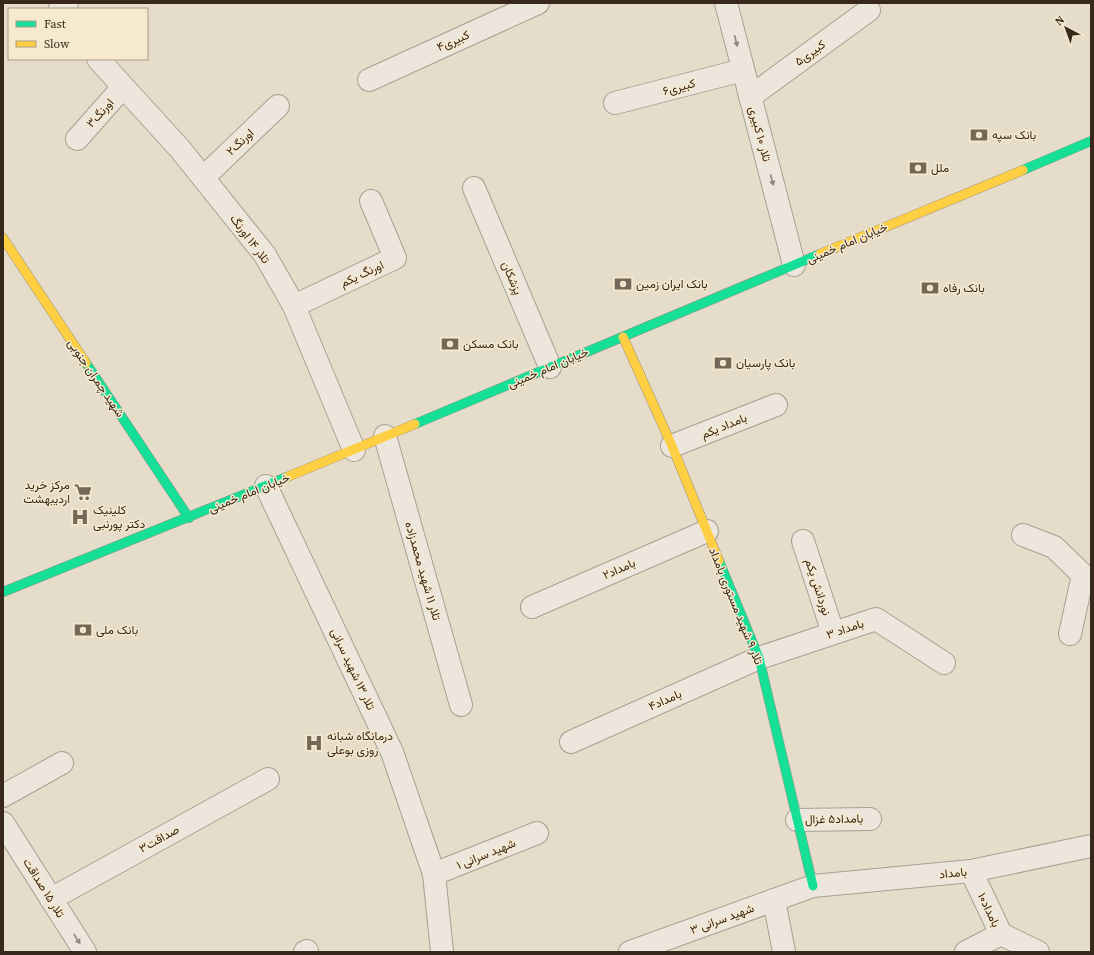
<svg xmlns="http://www.w3.org/2000/svg" width="1094" height="955" font-family="'Source Serif 4',Vazirmatn,serif">
	<rect width="100%" height="100%" fill="#e5dcc9"/>
	<g fill="none" stroke-linecap="round" stroke-linejoin="round">
		<g stroke="#a9a093" stroke-width="24">
			<g id="street">
				<polyline points="726,3 794,265"/>
				<polyline points="60,9 67,3"/>
				<polyline points="98,59 180,149 265,255 294,306 354,450"/>
				<polyline points="369,80 538,3"/>
				<polyline points="750,97 869,10"/>
				<polyline points="615,103 743,70"/>
				<polyline points="77,139 123,87"/>
				<polyline points="203,178 278,106"/>
				<polyline points="474,188 550,367"/>
				<polyline points="294,306 395,258 371,201"/>
				<polyline points="385,436 461,705"/>
				<polyline points="672,446 776,405"/>
				<polyline points="266,486 392,752 434,874 442,952"/>
				<polyline points="1023,535 1054,547 1083,575 1091,578"/>
				<polyline points="803,541 833,633"/>
				<polyline points="532,607 707,531"/>
				<polyline points="1070,634 1083,575"/>
				<polyline points="571,742 759,658 876,619 944,663"/>
				<polyline points="3,796 62,763"/>
				<polyline points="797,820 870,819"/>
				<polyline points="3,823 85,952"/>
				<polyline points="971,871 1001,934 1038,952"/>
				<polyline points="434,874 537,833"/>
				<polyline points="51,899 268,779"/>
				<polyline points="774,900 784,952"/>
				<polyline points="305,952 307,951"/>
				<polyline points="630,952 813,886 971,871 1091,846"/>
				<polyline points="966,952 1001,934"/>
			</g>
		</g>
		<g stroke="#999083" stroke-width="10">
			<g id="fast">
				<polyline points="1023,170 1091,141"/>
				<polyline points="86,363 189,518"/>
				<polyline points="415,424 820,254"/>
				<polyline points="719,561 759,658 813,886"/>
				<polyline points="3,592 287,477"/>
			</g>
		</g>
		<g stroke="#999083" stroke-width="10">
			<g id="slow">
				<polyline points="3,238 86,363"/>
				<polyline points="820,254 1023,170"/>
				<polyline points="623,337 672,446 719,561"/>
				<polyline points="287,477 415,424"/>
			</g>
		</g>
		<use href="#street" stroke="#ece6dc" stroke-width="22"/>
		<use href="#fast" stroke="#16e098" stroke-width="9"/>
		<use href="#slow" stroke="#ffcf43" stroke-width="9"/>
	</g>
	<defs><path id="oneway-solid" d="M-6-.8H1V-3.2L6.5 0L1 3.2V.8H-6Z"/></defs>
	<g fill="#92877c">
		<use href="#oneway-solid" transform="translate(736 41) rotate(76)"/>
		<use href="#oneway-solid" transform="translate(772 180) rotate(75)"/>
		<use href="#oneway-solid" transform="translate(77 939) rotate(57)"/>
	</g>
	<defs>
		<g id="bank-bare" transform="scale(1.38)"><path d="M-6-4H6V4H-6ZM0-2.3a2.3 2.3 0 1 0 0 4.6a2.3 2.3 0 1 0 0-4.6Z" fill="#756758" stroke="#f7e9ce" stroke-width="2.5" paint-order="stroke"/></g>
		<g id="supermarket-bare" transform="scale(1.38)"><path d="M-6-5.5h2.5l.6 2H6L4.5 2H-2.5L-4.4-4H-6ZM-1.5 3.2a1.3 1.3 0 1 0 .1 0ZM3 3.2a1.3 1.3 0 1 0 .1 0Z" fill="#756758" stroke="#f7e9ce" stroke-width="2.5" paint-order="stroke"/></g>
		<g id="hospital-bare" transform="scale(1.38)"><path d="M-5-5h3v3.5h4V-5h3V5h-3V1.5h-4V5h-3Z" fill="#756758" stroke="#f7e9ce" stroke-width="2.5" paint-order="stroke"/></g>
	</defs>
	<g fill-rule="evenodd">
		<use href="#bank-bare" x="979" y="135"/>
		<use href="#bank-bare" x="918" y="168"/>
		<use href="#bank-bare" x="623" y="284"/>
		<use href="#bank-bare" x="930" y="288"/>
		<use href="#bank-bare" x="450" y="344"/>
		<use href="#bank-bare" x="723" y="363"/>
		<use href="#supermarket-bare" x="83" y="492"/>
		<use href="#hospital-bare" x="80" y="517"/>
		<use href="#bank-bare" x="83" y="630"/>
		<use href="#hospital-bare" x="314" y="743"/>
	</g>
	<g text-anchor="middle" stroke-width="3" stroke-linejoin="round" paint-order="stroke">
		<g font-size="12" fill="#38281b" stroke="#f7e9ce">
			<text transform="translate(453 41) rotate(-24)" y="4">کبیری۴</text>
			<text transform="translate(810 53) rotate(-36)" y="4">کبیری۵</text>
			<text transform="translate(679 87) rotate(-15)" y="4">کبیری۶</text>
			<text transform="translate(100 113) rotate(-48)" y="4">اورنگ۳</text>
			<text transform="translate(760 134) rotate(75)" y="4">تلار ۱۰ کبیری</text>
			<text transform="translate(240 142) rotate(-43)" y="4">اورنگ۲</text>
			<text transform="translate(250 239) rotate(53)" y="4">تلار ۱۴ اورنگ</text>
			<text transform="translate(847 243) rotate(-23)" y="4">خیابان امام خمینی</text>
			<text transform="translate(362 274) rotate(-25)" y="4">اورنگ یکم</text>
			<text transform="translate(512 278) rotate(67)" y="4">پزشکان</text>
			<text transform="translate(548 368) rotate(-23)" y="4">خیابان امام خمینی</text>
			<text transform="translate(96 378) rotate(56)" y="4">شهید چمران جنوبی</text>
			<text transform="translate(724 426) rotate(-22)" y="4">بامداد یکم</text>
			<text transform="translate(249 493) rotate(-22)" y="4">خیابان امام خمینی</text>
			<text transform="translate(619 569) rotate(-24)" y="4">بامداد۲</text>
			<text transform="translate(423 571) rotate(74)" y="4">تلار ۱۱ شهید محمدزاده</text>
			<text transform="translate(818 587) rotate(72)" y="4">نوردانش یکم</text>
			<text transform="translate(736 606) rotate(68)" y="4">تلار ۹ شهید مستوری بامداد</text>
			<text transform="translate(845 629) rotate(-19)" y="4">بامداد ۳</text>
			<text transform="translate(353 669) rotate(65)" y="4">تلار ۱۳ شهید سرانی</text>
			<text transform="translate(665 700) rotate(-24)" y="4">بامداد۴</text>
			<text transform="translate(834 819) rotate(-1)" y="4">بامداد۵ غزال</text>
			<text transform="translate(159 839) rotate(-29)" y="4">صداقت۳</text>
			<text transform="translate(486 854) rotate(-22)" y="4">شهید سرانی ۱</text>
			<text transform="translate(953 873) rotate(-6)" y="4">بامداد</text>
			<text transform="translate(44 888) rotate(58)" y="4">تلار ۱۵ صداقت</text>
			<text transform="translate(989 910) rotate(64)" y="4">بامداد۱۰</text>
			<text transform="translate(722 919) rotate(-20)" y="4">شهید سرانی ۳</text>
		</g>
		<g font-size="12" fill="#38281b" stroke="#f7e9ce" text-anchor="start">
			<text x="992" y="139">بانک سپه</text>
			<text x="931" y="172">ملل</text>
			<text x="636" y="288">بانک ایران زمین</text>
			<text x="943" y="292">بانک رفاه</text>
			<text x="463" y="348">بانک مسکن</text>
			<text x="736" y="367">بانک پارسیان</text>
			<text x="70" y="489" text-anchor="end">مرکز خرید<tspan x="70" dy="14">اردیبهشت</tspan></text>
			<text x="93" y="514">کلینیک<tspan x="93" dy="14">دکتر پورنبی</tspan></text>
			<text x="96" y="634">بانک ملی</text>
			<text x="327" y="740">درمانگاه شبانه<tspan x="327" dy="14">روزی بوعلی</tspan></text>
		</g>
	</g>
	<rect width="1094" height="955" fill="none" stroke="#38281b" stroke-width="8"/>
	<rect x="8" y="8" width="140" height="52" fill="#f7e9ce" stroke="#ab9c86"/>
	<rect x="16" y="21" width="20" height="6" fill="#16e098" stroke="#ab9c86"/>
	<text x="44" y="28" font-size="12" fill="#38281b">Fast</text>
	<rect x="16" y="41" width="20" height="6" fill="#ffcf43" stroke="#ab9c86"/>
	<text x="44" y="48" font-size="12" fill="#38281b">Slow</text>
	<g transform="translate(1066 28) rotate(319)" stroke="#f7e9ce" stroke-width="3" paint-order="stroke">
	<path d="M0-3L7 15L0 10L-7 15Z" fill="#38281b"/>
	<text y="-6" font-size="11" font-weight="bold" text-anchor="middle" fill="#38281b">N</text>
	</g>
</svg>
